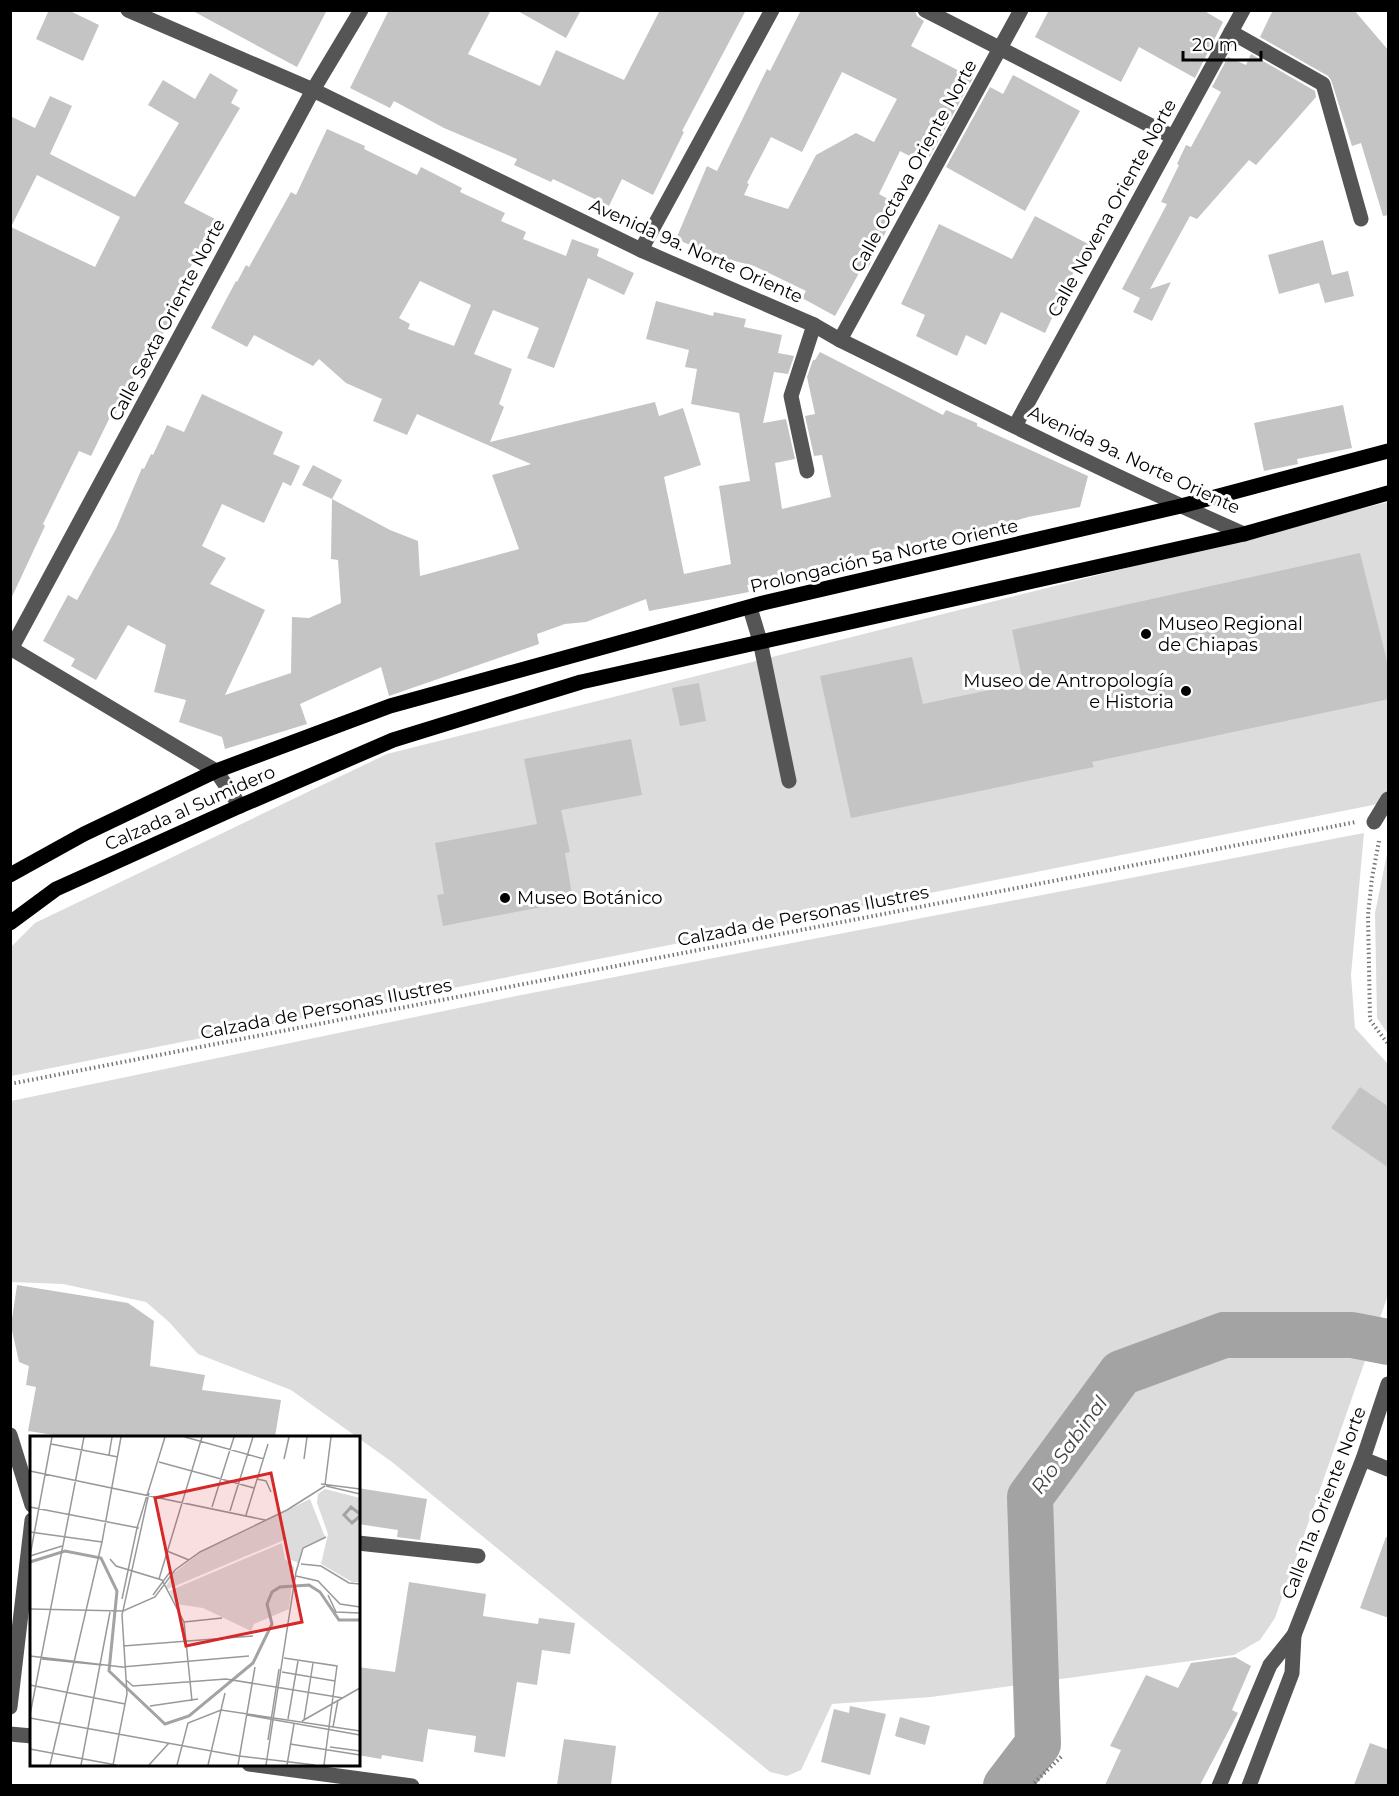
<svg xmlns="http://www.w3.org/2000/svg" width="1399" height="1796" font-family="Montserrat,sans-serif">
	<rect width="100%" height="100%" fill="#fff"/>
	<g fill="#dcdcdc">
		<polygon points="1388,502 1388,802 11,1076 10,948 35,923 387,754"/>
		<polygon points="1364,833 1351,975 1355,1028 1388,1064 1388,1295 1275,1618 1260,1640 1234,1655 931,1697 832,1704 801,1770 787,1776 770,1772 392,1462 291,1390 198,1354 169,1322 146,1302 63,1284 11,1282 11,1101 516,996"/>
		<polygon points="1388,849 1388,1034 1377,1018 1375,913"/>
	</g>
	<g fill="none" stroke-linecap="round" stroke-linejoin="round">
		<polyline stroke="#a3a3a3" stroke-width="46" points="1006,1786 1038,1744 1030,1497 1121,1373 1224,1335 1352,1335 1388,1342"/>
	</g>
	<g fill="#c4c4c4" fill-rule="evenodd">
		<polygon points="49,10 68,10 99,25 83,61 36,39"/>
		<polygon points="191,10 327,10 297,67"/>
		<polygon points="389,10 491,10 468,54 540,86 556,50 624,80 660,10 746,10 682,131 684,132 653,195 622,179 609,206 553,179 551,182 514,165 517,159 444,128 394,101 390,108 350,88"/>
		<polygon points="516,10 581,10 566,38"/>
		<path d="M801,10H915L917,16L924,21L911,46L973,78L929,158L924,156L921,162L900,151L879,194L899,205L868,268L863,266L835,316L802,298L806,291L754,266L716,256L676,239L707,166L717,171L767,69L770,71ZM842,72L897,99L874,142L856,133L816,155L788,209L744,195L749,184L747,183L771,137L802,152Z"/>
		<polygon points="1049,10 1203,10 1223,22 1195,78 1139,47 1121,82 1035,37"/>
		<polygon points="1273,10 1354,10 1389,51 1389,215 1383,216 1361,143 1352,146 1331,80 1328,76 1260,37"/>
		<polygon points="1251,54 1315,91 1316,97 1256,165 1249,160 1197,219 1190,216 1150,289 1171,282 1152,321 1133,312 1140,298 1122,289 1167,204 1161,202 1179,165 1177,164 1186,145 1191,147 1221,92 1212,87 1228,57 1246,65"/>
		<path d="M210,73L238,90L231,103L240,108L184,203L215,219L180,288L185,291L148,363L142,360L114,417L111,415L91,456L79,451L43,524L45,526L10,601V116L35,128L50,96L72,106L50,154L135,197L179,123L148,105L163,80L195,99ZM37,175L120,217L95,267L11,227Z"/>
		<polygon points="1013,75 1080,111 1025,211 946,167 990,87 1003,94"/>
		<path d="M327,129L365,146L364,149L417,175L421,167L462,188L460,192L505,213L501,221L526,232L523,239L566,256L572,239L599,249L597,256L634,273L624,295L588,278L554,368L527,358L539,328L493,310L474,354L512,369L499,404L504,407L490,442L655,402L659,416L683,408L701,465L664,477L684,574L731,564L719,486L750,481L739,413L691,404L697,369L685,367L689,350L646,339L656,301L713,316L714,312L746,319L744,327L782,335L778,353L794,356L788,374L774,372L763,423L786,419L795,459L775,463L782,509L831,497L822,455L814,456L805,416L815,414L807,377L813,360H815L820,352L943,415L946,410L977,423V426L1088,476L1080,507L1028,517L939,543L919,544L840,561L841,562L792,575L759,580V583L747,585L749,592L718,598L649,611L646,599L586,622L565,624L537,634L539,644L389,696L381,667L300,704L307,724L225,749L222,737L179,722L186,700L154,692L166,645L128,625L96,680L71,666L75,659L43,641L68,595L77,600L116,529L142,468L144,469L151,454L153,455L167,425L184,432L202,394L283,432L273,454L300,466L291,486L283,482L264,523L222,504L202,546L226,558L210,584L265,610L225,695L291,673L292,617L309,618L341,603L338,560L331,559L332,499L302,485L313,465L342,480L332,499L390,530L418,541L420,576L519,549L492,475L531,464L417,414L407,435L373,421L382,399L346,383L319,359L313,366L254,335L247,347L211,328L236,281L237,282L246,265L249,267L291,192L296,195ZM420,281L471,305L454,346L408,329L410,324L399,318Z"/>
		<polygon points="1035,216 1094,247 1080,272 1075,269 1045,333 1001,312 986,345 966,335 957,356 916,336 925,315 901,304 939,224 1012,259"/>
		<polygon points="1323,240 1332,275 1348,271 1354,296 1325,303 1319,283 1279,294 1268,255"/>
		<polygon points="1343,405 1352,448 1297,459 1298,464 1264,471 1254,423"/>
		<polygon points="1360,553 1389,669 1389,699 1092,762 1094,767 851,818 820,676 912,657 923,704 1023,683 1012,630"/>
		<polygon points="699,683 706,721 680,726 672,688"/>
		<polygon points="631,739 642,795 561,810 570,852 565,853 573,901 443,926 437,895 444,894 435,843 537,824 524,759"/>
		<polygon points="1360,1087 1389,1107 1389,1168 1331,1128"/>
		<polygon points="17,1285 128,1303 154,1321 150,1366 205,1375 202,1390 281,1400 275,1437 67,1437 28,1431 36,1387 26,1385 29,1366 19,1362 11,1326"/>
		<polygon points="358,1488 427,1499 420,1540 397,1537 398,1530 358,1524"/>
		<polygon points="1386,1537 1389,1537 1389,1618 1360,1608"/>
		<polygon points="409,1582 486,1594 483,1616 538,1624 539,1618 575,1623 570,1654 542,1650 537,1685 517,1682 505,1757 474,1752 476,1736 428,1729 423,1762 382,1755 381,1759 358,1755 358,1667 395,1672"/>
		<polygon points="1235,1657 1251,1666 1232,1710 1238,1713 1200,1785 1105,1785 1121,1750 1110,1746 1146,1675 1178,1688 1191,1663"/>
		<polygon points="850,1706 886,1714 870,1775 821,1762 834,1709 849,1713"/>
		<polygon points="900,1717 930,1726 925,1745 895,1736"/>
		<polygon points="564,1739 616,1746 611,1785 557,1785"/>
		<polygon points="1370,1743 1389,1750 1389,1785 1354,1785"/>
	</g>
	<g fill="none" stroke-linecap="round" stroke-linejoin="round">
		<g stroke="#777" stroke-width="4" stroke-dasharray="1.5 3" stroke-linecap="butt">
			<polyline points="1379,841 1372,878 1368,915 1370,1020 1388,1044"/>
			<polyline points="10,1084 1356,822"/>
			<polyline points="1031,1786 1063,1755"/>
		</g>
		<g stroke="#555" stroke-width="15">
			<path d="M128,10L313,90L641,250L814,325L840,340C974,406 1107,474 1244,534"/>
			<polyline points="925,10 1173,137"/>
			<polyline points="1231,32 1323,84 1361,219"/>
			<polyline points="641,250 772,10"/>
			<polyline points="840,340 1021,10"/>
			<polyline points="1015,426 1243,10"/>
			<polyline points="807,471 791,396 814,325"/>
			<polyline points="750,608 760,641 789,781"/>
			<polyline points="12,649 216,771 240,806"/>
			<polyline points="10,651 313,90 361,10"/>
			<polyline points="1374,822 1388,799"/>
			<polyline points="10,1435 32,1505"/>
			<polyline points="1363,1459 1388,1469"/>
			<polyline points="358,1543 478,1556"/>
			<polyline points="10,1707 32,1520"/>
			<polyline points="10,1734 32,1736"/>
			<polyline points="249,1764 412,1786"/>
			<polyline points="1219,1786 1270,1665 1294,1635 1363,1459 1388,1384"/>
			<polyline points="1249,1786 1292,1673 1294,1635"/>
		</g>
		<g stroke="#000" stroke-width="15">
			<polyline points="10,875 84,834 216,771 390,706 763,603 1181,506 1388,451"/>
			<polyline points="10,923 56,889 240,806 393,740 581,682 1244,534 1388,493"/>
		</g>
	</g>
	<g fill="#000" stroke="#fff" stroke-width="2">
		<circle cx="1146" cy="634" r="6"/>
		<circle cx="1186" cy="691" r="6"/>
		<circle cx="505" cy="898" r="6"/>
	</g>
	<g text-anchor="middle" stroke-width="6" stroke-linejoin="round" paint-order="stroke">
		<g font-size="18" fill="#000" stroke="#fff">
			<text transform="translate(914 166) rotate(-61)" y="6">Calle Octava Oriente Norte</text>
			<text transform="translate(1112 208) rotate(-61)" y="6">Calle Novena Oriente Norte</text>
			<text transform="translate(696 251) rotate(24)" y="6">Avenida 9a. Norte Oriente</text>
			<text transform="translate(167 320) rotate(-62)" y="6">Calle Sexta Oriente Norte</text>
			<text transform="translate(1134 460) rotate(25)" y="6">Avenida 9a. Norte Oriente</text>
			<text transform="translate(884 556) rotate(-13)" y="6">Prolongación 5a Norte Oriente</text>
			<text transform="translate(190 808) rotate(-24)" y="6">Calzada al Sumidero</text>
			<text transform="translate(803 916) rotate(-11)" y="6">Calzada de Personas Ilustres</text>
			<text transform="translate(326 1009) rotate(-11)" y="6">Calzada de Personas Ilustres</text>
			<text transform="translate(1324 1503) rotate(-69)" y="6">Calle 11a. Oriente Norte</text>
		</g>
		<g font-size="18" fill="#000" stroke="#fff" text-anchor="start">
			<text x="1158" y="630">Museo Regional<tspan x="1158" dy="21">de Chiapas</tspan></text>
			<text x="1174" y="687" text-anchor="end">Museo de Antropología<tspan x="1174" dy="21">e Historia</tspan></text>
			<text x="517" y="904">Museo Botánico</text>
		</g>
		<g font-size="20" font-style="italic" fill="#444" stroke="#fff">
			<text transform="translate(1069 1445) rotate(-54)" y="7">Río Sabinal</text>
		</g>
	</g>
	<g transform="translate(30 1436)">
		<rect width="330" height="330" fill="#fff"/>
		<path d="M295,53L330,62V146H322L291,128L298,98L287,67L288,58ZM280,63L295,101L273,111L268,127L257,122L254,104L138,153L136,150L144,137L170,117ZM252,107L255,123L264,131L259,173L224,188L221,195L173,172L146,168L139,155Z" fill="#dcdcdc"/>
		<path fill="none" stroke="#a3a3a3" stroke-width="3" d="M330,78L321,71L314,79L322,87L330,80M0,126L35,115L71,122L87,155L79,235L135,288L159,280L223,227L242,188L237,168L242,156L250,151L279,149L290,156L309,184H330"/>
		<path fill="none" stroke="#999" stroke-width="1.5" d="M155,1L234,23M21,8L88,21M79,19L82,1M254,23L259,1M274,23L277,1M129,26L224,52M0,35L235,84M227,43L236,45L241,56M291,48L330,53M295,49L301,1M296,50L330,58M0,71L109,92M182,71L204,1M200,75L223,1M216,79L238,8M0,96L72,106M137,115L159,124M0,120L22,1M0,120L32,110M80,123L86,130L132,144L154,186L162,265M271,128L291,130L319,147L330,148M266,140L288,145L310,168L330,171M129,143L172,1M123,159L140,136M298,159L306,176L330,177M92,163L107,92L135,1M0,173L93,175L125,161L145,134L170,116L257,74L295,50M154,186L192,182M93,210L223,200M0,220L92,231L219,220M254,222L307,230L294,329M12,223L72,229M252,236L305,245M96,244L103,250L196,243L313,262M0,249L95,268M120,270L168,263M0,279L54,1M217,279L330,299M0,282L209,320L285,329M258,283L268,225M274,284L283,227M272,285L330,252M303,291L308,264M238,304L249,233M260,308L330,319M300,311L330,315M0,313L86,329M20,329L72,106L91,1M51,329L80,176M83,329L97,258L92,179L119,57M119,329L139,307M147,329L158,287L191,274L330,295M178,329L195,257M208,329L225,231M236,329L266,136L273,112L296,101M257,329L264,288"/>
		<path fill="#d62828" fill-opacity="0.15" stroke="#d62828" stroke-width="3" d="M241,37L272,186L156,210L125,62Z"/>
		<rect width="330" height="330" fill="none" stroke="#000" stroke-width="3"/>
	</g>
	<rect width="1399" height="1796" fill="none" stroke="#000000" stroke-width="24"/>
	<path d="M1183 51v9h78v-9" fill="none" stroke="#000000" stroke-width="3"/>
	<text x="1192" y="51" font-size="18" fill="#000000" stroke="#ffffff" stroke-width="4.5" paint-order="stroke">20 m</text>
</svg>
